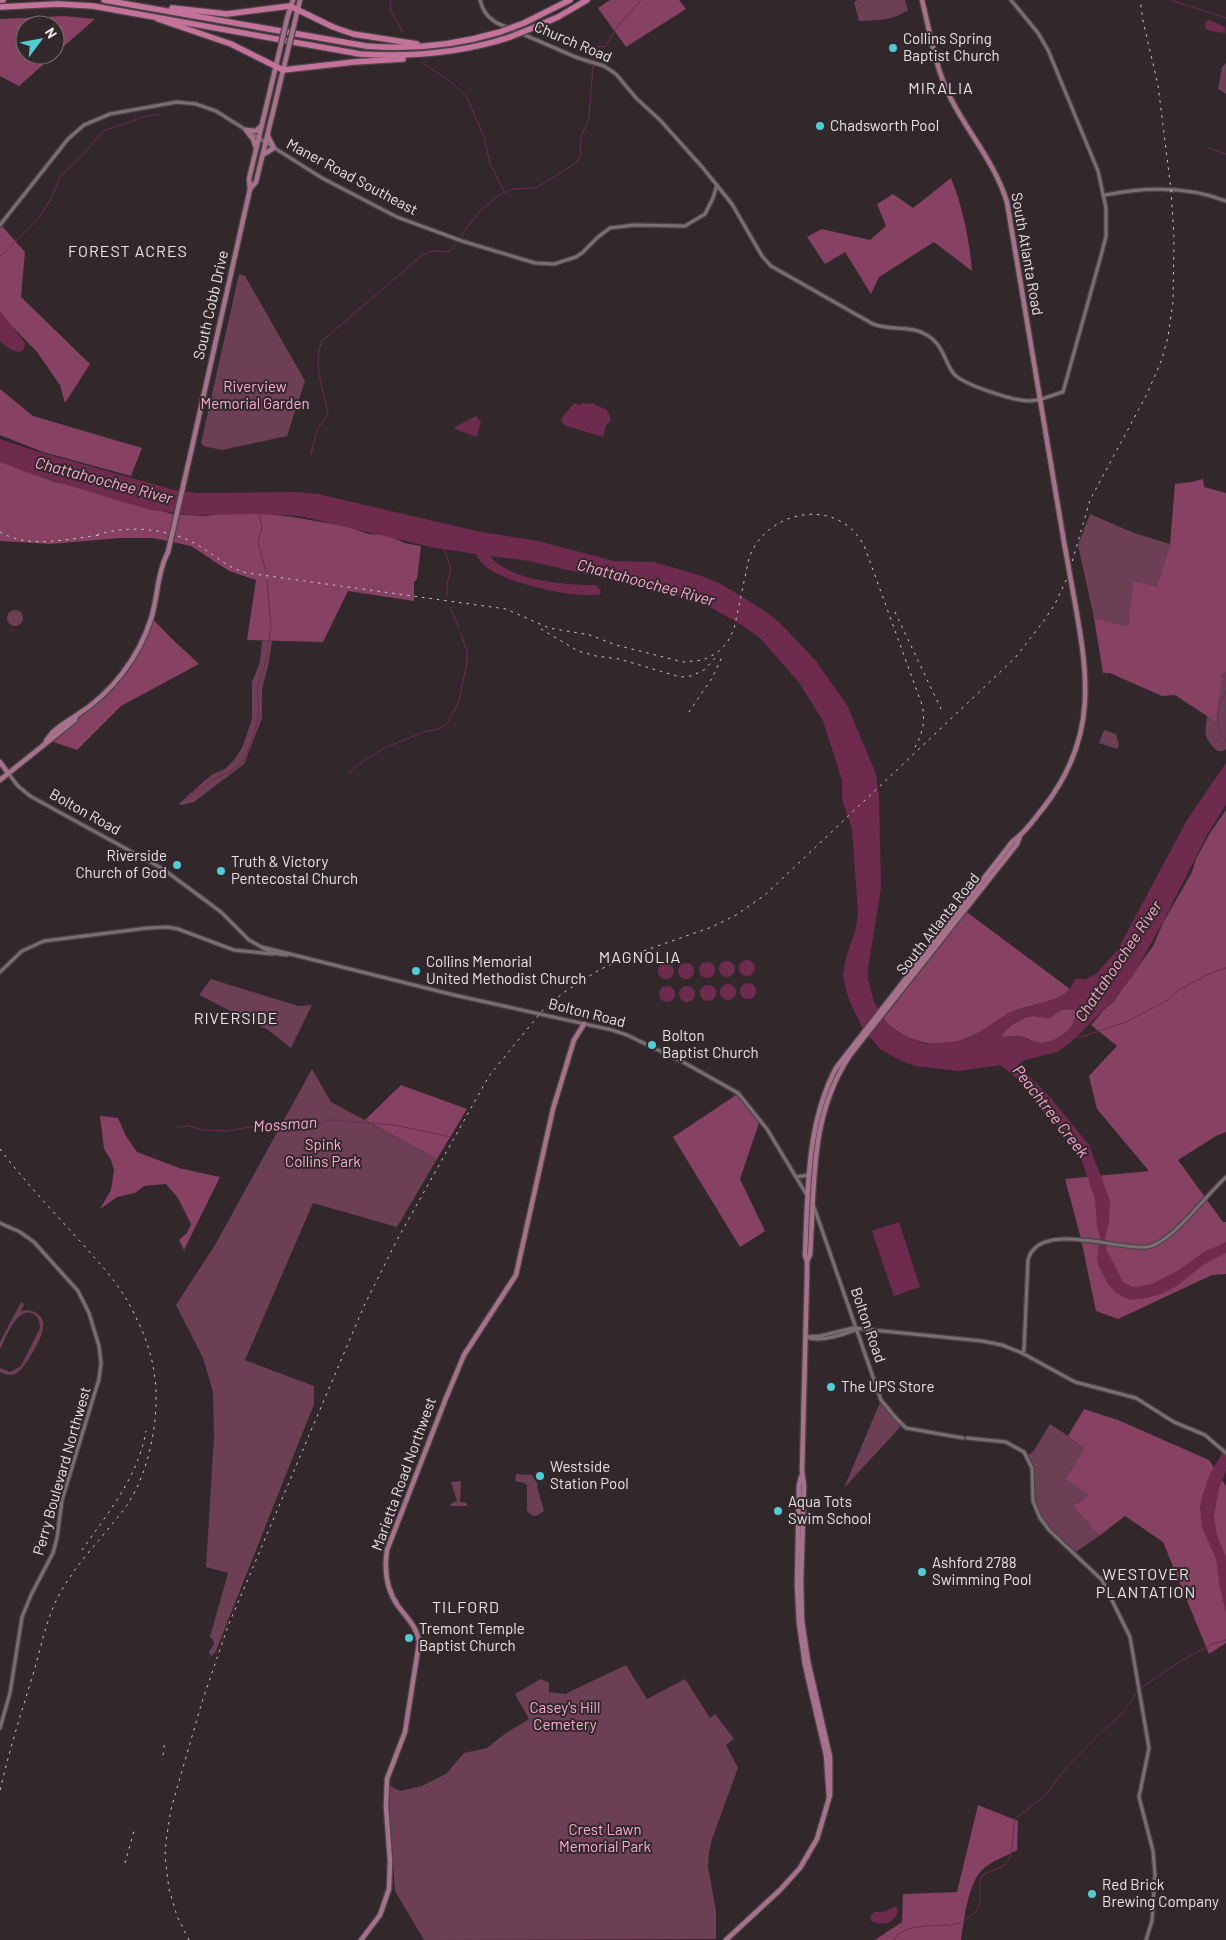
<svg xmlns="http://www.w3.org/2000/svg" width="1226" height="1940" font-family="Barlow,sans-serif">
	<rect width="100%" height="100%" fill="#32282c"/>
	<g fill="#6c3f54">
		<path d="M858,0H905L908,10C893,21 877,20 859,21L854,2Z"/>
		<polygon points="1226,63 1226,94 1218,89 1222,67"/>
		<polygon points="239,274 245,276 305,381 287,436 222,450 203,446 201,443"/>
		<polygon points="1090,514 1134,533 1170,544 1157,586 1133,581 1128,626 1094,618 1078,545"/>
		<circle cx="15" cy="618" r="8"/>
		<polygon points="262,641 272,641 269,662 262,689 262,718 244,764 194,802 182,805 179,804 204,781 213,774 225,769 234,760 242,748 252,719 252,682 260,662"/>
		<path d="M1226,669V749L1223,751H1218C1213,747 1207,741 1206,735C1203,718 1217,684 1226,669Z"/>
		<polygon points="1104,730 1116,734 1119,745 1117,749 1099,743"/>
		<polygon points="211,979 298,1006 312,1005 291,1048 268,1030 199,995"/>
		<polygon points="312,1069 331,1102 437,1159 397,1227 313,1203 245,1360 314,1386 314,1404 215,1653 211,1656 209,1652 214,1644 213,1640 210,1637 228,1573 206,1567 214,1437 213,1392 203,1358 176,1305 215,1245"/>
		<path d="M21,1302L24,1304L21,1311C32,1308 46,1315 43,1329C42,1338 24,1371 15,1374C9,1376 5,1374 0,1372V1368L10,1372L21,1366L40,1328C40,1323 39,1317 34,1314C17,1305 6,1338 0,1349V1342Z"/>
		<polygon points="881,1400 902,1425 844,1488"/>
		<polygon points="1050,1424 1085,1447 1089,1495 1073,1506 1099,1536 1073,1554 1046,1527 1033,1508 1029,1462 1026,1456 1033,1452"/>
		<polygon points="516,1474 532,1475 538,1485 537,1487 544,1511 536,1516 531,1515 527,1511 527,1486 525,1483 515,1481"/>
		<polygon points="461,1481 460,1502 467,1503 467,1506 451,1506 450,1504 457,1501 451,1482"/>
		<polygon points="626,1665 647,1699 685,1679 710,1718 715,1714 734,1739 726,1745 738,1768 712,1839 709,1852 708,1867 716,1911 716,1939 424,1940 395,1891 390,1825 389,1785 400,1791 422,1786 446,1774 464,1753 487,1748 506,1733 529,1719 515,1694 541,1679 549,1683 549,1692 565,1694"/>
	</g>
	<g fill="#864163">
		<polygon points="610,0 679,0 686,9 626,47 598,8"/>
		<polygon points="64,16 95,19 55,54 55,25 25,25 25,55 54,55 19,86 0,76 0,19"/>
		<path d="M951,178C963,208 969,238 972,271L934,242L879,277L871,294L845,252L825,264L807,237L822,229L870,240L886,226L877,204L893,194L913,208Z"/>
		<polygon points="2,226 25,252 21,297 90,364 65,403 60,385 37,352 0,314 0,228"/>
		<polygon points="0,389 33,416 142,448 131,476 43,452 0,435"/>
		<polygon points="0,461 55,482 90,489 172,514 205,516 240,511 293,517 349,527 368,534 388,535 404,543 421,546 417,579 414,582 414,601 348,591 323,642 247,640 256,580 229,571 191,546 153,538 120,538 50,544 0,541"/>
		<polygon points="1203,479 1204,487 1226,493 1226,671 1222,675 1216,722 1175,695 1162,696 1110,673 1103,673 1094,618 1128,626 1133,581 1157,586 1170,544 1175,484 1191,482"/>
		<path d="M149,615L170,637L199,664L121,706L77,750L48,740C71,720 98,701 118,678C133,660 141,636 149,615Z"/>
		<polygon points="1226,810 1226,1132 1216,1136 1178,1160 1223,1222 1226,1222 1226,1274 1212,1275 1118,1319 1096,1311 1081,1239 1065,1179 1149,1171 1097,1109 1089,1076 1117,1046 1091,1025 1104,1010 1113,1002 1153,946 1164,921 1192,872 1196,859 1210,833"/>
		<path d="M964,910L1070,989C1057,1004 1034,1003 1017,1010C1001,1016 989,1028 974,1035C941,1051 908,1045 883,1019L939,947Z"/>
		<path d="M1066,1009L1074,1010L1076,1013C1075,1030 1057,1042 1041,1043C1034,1043 1029,1038 1022,1037C1016,1036 1009,1036 1003,1037L1002,1035C1008,1026 1022,1017 1033,1016C1039,1016 1044,1019 1049,1018L1059,1011Z"/>
		<polygon points="401,1085 467,1109 437,1159 365,1120"/>
		<polygon points="739,1093 759,1123 740,1179 765,1231 740,1247 673,1137"/>
		<polygon points="100,1116 118,1118 126,1136 137,1152 179,1168 220,1177 184,1250 179,1240 187,1233 191,1224 178,1198 166,1184 144,1186 135,1193 117,1197 100,1209 111,1190 114,1170 111,1160 104,1149"/>
		<polygon points="1084,1409 1118,1420 1209,1460 1226,1486 1226,1643 1209,1654 1163,1542 1125,1516 1099,1536 1073,1506 1089,1495 1066,1479 1085,1448 1068,1436"/>
		<path d="M978,1805L1018,1821L1017,1850C1006,1856 992,1861 983,1869C968,1882 964,1921 961,1940H875L902,1922L903,1894L957,1892Z"/>
	</g>
	<g fill="#6e2b4e" fill-rule="evenodd">
		<polygon points="1210,20 1225,27 1225,33 1210,31 1205,28 1206,21"/>
		<path d="M0,311L25,343L23,351C15,354 6,347 0,341Z"/>
		<polygon points="574,403 580,405 582,403 589,404 592,403 607,410 611,420 606,425 603,437 564,425 561,419"/>
		<polygon points="476,416 481,422 477,437 455,429 455,427"/>
		<path d="M0,439L36,451L174,490L197,493L295,492L318,494L481,532L538,541L614,561L654,562L699,575L721,584L765,611L780,623L815,660L847,705L876,774L879,797L881,888L868,968V979L874,1002L886,1022L898,1032L919,1042L927,1044L958,1041L973,1036L1010,1012L1061,997L1070,989L1075,979H1086L1096,974L1117,951L1187,820L1226,763V804L1206,837L1163,922L1134,974L1112,1002L1070,1043L1057,1052L1025,1060L1018,1065L1049,1096L1089,1145L1110,1200L1109,1222L1105,1238L1106,1249L1123,1282L1133,1287L1152,1284L1179,1270L1204,1252L1226,1242V1253L1203,1265L1177,1286L1161,1294L1146,1298L1130,1300L1116,1293L1108,1284L1099,1267L1097,1259L1100,1237L1097,1227L1095,1199L1081,1158L1069,1138L1037,1105L1024,1085L1001,1065L959,1071L916,1066L901,1061L880,1049L863,1029L849,1000L844,981L843,974L846,958L856,928L858,912L852,829L842,799V780L823,721L798,681L761,639L745,627L712,608L693,599L529,561L490,556C509,581 567,585 596,585L601,591L600,594C574,599 506,583 485,566C481,563 479,559 476,554L431,547L300,516L260,514L193,515L150,510L34,475L0,462ZM1066,1009L1074,1010L1076,1013C1075,1029 1056,1044 1039,1043C1033,1042 1028,1039 1023,1037C1017,1036 1010,1036 1003,1037L1002,1035C1008,1026 1022,1017 1033,1016C1039,1016 1044,1019 1050,1018L1059,1011Z"/>
		<circle cx="747" cy="968" r="8"/>
		<circle cx="727" cy="969" r="8"/>
		<circle cx="707" cy="970" r="8"/>
		<circle cx="686" cy="971" r="8"/>
		<circle cx="666" cy="971" r="8"/>
		<circle cx="748" cy="991" r="8"/>
		<circle cx="728" cy="992" r="8"/>
		<circle cx="708" cy="993" r="8"/>
		<circle cx="687" cy="994" r="8"/>
		<circle cx="667" cy="994" r="8"/>
		<polygon points="899,1222 920,1287 894,1296 872,1231"/>
		<polygon points="1226,1447 1226,1471 1219,1488 1214,1516 1217,1536 1226,1557 1226,1613 1220,1588 1216,1559 1202,1527 1200,1507 1202,1496 1210,1474"/>
		<path d="M896,1906L898,1911C892,1926 884,1925 871,1921V1915L874,1912H883Z"/>
	</g>
	<g fill="none" stroke-linecap="round" stroke-linejoin="round">
		<g stroke="#6e2b4e" stroke-width="1">
			<polyline points="390,0 391,11 403,32"/>
			<polyline points="1170,0 1226,18"/>
			<polyline points="594,60 599,46 605,47 617,27 641,0"/>
			<polyline points="421,62 450,81 467,97 484,137 490,164 504,191"/>
			<polyline points="1209,148 1226,154"/>
			<polyline points="459,238 481,210 499,195 513,189 536,188 576,163 580,156 581,137 589,118 593,66"/>
			<polyline points="0,257 39,218 53,195 60,176 80,158 103,131 143,117 160,114"/>
			<path d="M311,455L317,430L328,414C324,392 312,363 322,341L420,257C424,255 428,252 432,251C444,250 450,257 457,241"/>
			<polyline points="259,514 262,527 258,542 266,572"/>
			<polyline points="444,549 451,569 447,584 447,595"/>
			<polyline points="450,607 459,628"/>
			<path d="M1226,691C1215,712 1214,722 1226,742"/>
			<polyline points="348,774 357,765 384,748 424,732 439,729 448,722 459,701 467,662 467,651 461,634"/>
			<polyline points="189,798 196,789 202,789 212,780 233,770 241,764 247,753 257,723 259,711 257,688 266,662 271,627 267,580"/>
			<polyline points="1076,1037 1081,1037 1126,1022 1168,1000 1180,989 1211,973 1226,968"/>
			<polyline points="178,1127 189,1126 204,1130 228,1131 277,1122 309,1126 331,1120 394,1125 451,1137"/>
			<polyline points="1141,1688 1184,1659 1212,1644 1226,1640"/>
			<path d="M953,1924C959,1924 963,1921 968,1918C988,1905 976,1894 981,1877C987,1871 996,1870 1003,1866C1016,1857 1011,1832 1015,1819L1046,1795L1064,1770L1100,1733L1121,1715L1138,1691"/>
			<path d="M894,1940C901,1924 934,1926 950,1925"/>
		</g>
		<g stroke="#4c4347" stroke-width="5.5">
			<g id="minor">
				<path d="M480,0C483,11 487,17 497,23L578,58L604,66L616,74L636,98L660,120L703,168L732,204L762,256L771,266L873,324C890,331 910,325 925,334C944,344 943,360 954,374C964,385 1014,401 1029,401C1040,401 1052,395 1063,392L1102,252L1106,236V208L1098,171L1048,50L1038,33L1011,0"/>
				<path d="M1105,195C1145,187 1187,186 1226,201"/>
				<polyline points="0,225 68,139 84,125 110,114 177,102 196,104 216,111 322,178 397,217 462,241 535,263 554,264 576,257 582,253 598,237 610,228 634,225 685,226 705,214 713,198 717,185"/>
				<polyline points="8,773 18,786 30,796 163,869 221,912 249,940 272,953 287,955"/>
				<polyline points="262,947 454,995 612,1030 627,1035 683,1062 738,1093 767,1129 808,1197"/>
				<polyline points="0,972 22,951 44,941 148,928 167,927 178,929 234,950 273,954"/>
				<polyline points="796,1177 809,1175"/>
				<polyline points="814,1207 881,1400 895,1417 906,1428 963,1438"/>
				<polyline points="0,1223 20,1232 34,1242 78,1291 89,1313 99,1346 101,1363 99,1379 62,1500 57,1538 53,1553 32,1593 22,1617 10,1693 0,1728"/>
				<polyline points="805,1337 820,1336 853,1328 982,1341 1002,1345 1022,1353 1075,1382 1136,1398 1174,1422 1205,1435 1226,1453"/>
				<path d="M806,1337C819,1343 842,1335 855,1330"/>
				<path d="M1022,1353L1024,1350L1028,1260C1038,1220 1118,1250 1146,1247C1170,1245 1207,1194 1226,1177"/>
				<polyline points="967,1438 1006,1442 1024,1452 1032,1468 1033,1501 1040,1518 1050,1531 1102,1580 1130,1637 1149,1748 1139,1797 1153,1851 1155,1875 1152,1921 1146,1940"/>
			</g>
		</g>
		<g stroke="#4c4347" stroke-width="7">
			<g id="major">
				<path d="M922,0C930,32 935,67 950,97C968,133 994,161 1007,202L1064,542"/>
				<polyline points="287,19 293,0"/>
				<polyline points="295,21 300,0"/>
				<polyline points="246,130 253,139 256,148"/>
				<polyline points="247,130 256,131 262,125"/>
				<polyline points="264,154 274,148 268,136"/>
				<polyline points="250,189 256,182 287,54"/>
				<polyline points="190,456 250,189 249,179 279,53"/>
				<path d="M46,741L53,732C61,725 69,720 77,715C112,693 139,657 151,619C158,597 157,573 168,552"/>
				<polyline points="0,762 8,773"/>
				<polyline points="0,780 75,720 76,716"/>
				<path d="M807,1261L805,1255C808,1192 806,1125 836,1068L1013,841C1026,832 1034,819 1044,807C1099,736 1088,674 1073,592"/>
				<polyline points="801,1477 799,1485 797,1586 799,1623 805,1665 826,1755 829,1797"/>
				<path d="M361,1940L380,1915L389,1889L390,1861L386,1807L387,1779L405,1732L419,1643C418,1628 407,1618 398,1606C386,1589 384,1570 387,1550L446,1398L464,1355L516,1275L553,1109L574,1040L584,1024"/>
				<path d="M726,1940L780,1890L800,1868L817,1839L830,1795V1757L808,1661L802,1621L801,1582L804,1485L802,1471L807,1275V1261L810,1255C815,1184 809,1117 850,1055L1017,844L1020,836"/>
			</g>
		</g>
		<g stroke="#4c4347" stroke-width="8">
			<g id="highway">
				<polyline points="0,0 3,0"/>
				<path d="M104,0L366,46C412,50 456,45 500,32"/>
				<path d="M0,7L58,4L93,6L360,54C411,57 461,53 510,37"/>
				<polyline points="172,8 227,14 290,6 333,27 353,34 417,44"/>
				<polyline points="158,19 231,44 283,70 354,62 403,59"/>
				<polyline points="524,23 570,0"/>
				<polyline points="535,27 558,17 587,0"/>
			</g>
		</g>
		<use href="#minor" stroke="#7b6e73" stroke-width="3"/>
		<use href="#major" stroke="#a6718a" stroke-width="4.5"/>
		<use href="#highway" stroke="#c37399" stroke-width="5.5"/>
		<g stroke="#cfc7ca" stroke-width="1" stroke-dasharray="2.5 5" stroke-linecap="butt">
			<path d="M0,532C31,550 69,538 102,535"/>
			<path d="M97,535C128,524 173,529 201,547C217,557 228,568 247,573L506,609L549,628L590,635L616,645L683,662L703,660L717,653L727,643L734,629L749,558C767,508 841,496 865,548L922,705C926,721 922,735 914,749"/>
			<polyline points="895,612 941,709"/>
			<polyline points="541,629 578,651 596,656 619,659 680,677 691,676 704,670 718,655"/>
			<polyline points="689,712 712,678 722,657"/>
			<path d="M0,1149C24,1181 51,1209 77,1238C95,1258 113,1277 127,1300C138,1320 149,1343 153,1366C162,1407 151,1470 127,1505C104,1537 75,1563 57,1599C46,1621 41,1647 34,1671C22,1711 9,1750 0,1791"/>
			<path d="M82,1550C108,1513 138,1477 146,1431"/>
			<polyline points="163,1755 165,1740"/>
			<polyline points="125,1863 134,1831"/>
			<polyline points="189,1940 177,1916 169,1889 165,1857 166,1841 171,1809 202,1702 228,1626 364,1306 397,1240 489,1076 542,1011 563,993 599,970 629,956 712,927 736,915 765,895 1015,658 1043,622 1055,604 1068,576 1090,500 1147,394 1162,359 1168,337 1173,302 1174,238 1171,190 1158,85 1143,21 1140,0"/>
		</g>
		<g stroke="#4c4347" stroke-width="7" stroke-linecap="butt">
			<g id="major-bridge">
				<polyline points="279,53 287,19"/>
				<polyline points="287,54 295,21"/>
				<polyline points="1064,542 1073,592"/>
				<polyline points="168,552 190,456"/>
			</g>
		</g>
		<g stroke="#4c4347" stroke-width="8" stroke-linecap="butt">
			<g id="highway-bridge">
				<polyline points="500,32 524,23"/>
				<polyline points="510,37 535,27"/>
			</g>
		</g>
		<use href="#major-bridge" stroke="#a6718a" stroke-width="4.5"/>
		<use href="#highway-bridge" stroke="#c37399" stroke-width="5.5"/>
	</g>
	<g fill="#51ccd3" stroke="#32282c" stroke-width="2">
		<circle cx="893" cy="48" r="5"/>
		<circle cx="820" cy="126" r="5"/>
		<circle cx="177" cy="865" r="5"/>
		<circle cx="221" cy="871" r="5"/>
		<circle cx="416" cy="971" r="5"/>
		<circle cx="652" cy="1045" r="5"/>
		<circle cx="831" cy="1387" r="5"/>
		<circle cx="540" cy="1476" r="5"/>
		<circle cx="778" cy="1511" r="5"/>
		<circle cx="922" cy="1572" r="5"/>
		<circle cx="409" cy="1638" r="5"/>
		<circle cx="1092" cy="1894" r="5"/>
	</g>
	<g text-anchor="middle" stroke-width="4" stroke-linejoin="round" paint-order="stroke">
		<g font-size="15" fill="#ebe3e6" stroke="#32282c" text-anchor="start">
			<text x="903" y="44">Collins Spring<tspan x="903" dy="17">Baptist Church</tspan></text>
			<text x="830" y="131">Chadsworth Pool</text>
			<text x="167" y="861" text-anchor="end">Riverside<tspan x="167" dy="17">Church of God</tspan></text>
			<text x="231" y="867">Truth &amp; Victory<tspan x="231" dy="17">Pentecostal Church</tspan></text>
			<text x="426" y="967">Collins Memorial<tspan x="426" dy="17">United Methodist Church</tspan></text>
			<text x="662" y="1041">Bolton<tspan x="662" dy="17">Baptist Church</tspan></text>
			<text x="841" y="1392">The UPS Store</text>
			<text x="550" y="1472">Westside<tspan x="550" dy="17">Station Pool</tspan></text>
			<text x="788" y="1507">Aqua Tots<tspan x="788" dy="17">Swim School</tspan></text>
			<text x="932" y="1568">Ashford 2788<tspan x="932" dy="17">Swimming Pool</tspan></text>
			<text x="419" y="1634">Tremont Temple<tspan x="419" dy="17">Baptist Church</tspan></text>
			<text x="1102" y="1890">Red Brick<tspan x="1102" dy="17">Brewing Company</tspan></text>
		</g>
		<g font-size="15" fill="#ebe3e6" stroke="#32282c">
			<text transform="translate(573 42) rotate(23)" y="5">Church Road</text>
			<text transform="translate(352 177) rotate(28)" y="5">Maner Road Southeast</text>
			<text transform="translate(1027 254) rotate(80)" y="5">South Atlanta Road</text>
			<text transform="translate(211 305) rotate(-77)" y="5">South Cobb Drive</text>
			<text transform="translate(85 812) rotate(29)" y="5">Bolton Road</text>
			<text transform="translate(938 924) rotate(-52)" y="5">South Atlanta Road</text>
			<text transform="translate(587 1013) rotate(14)" y="5">Bolton Road</text>
			<text transform="translate(868 1325) rotate(71)" y="5">Bolton Road</text>
			<text transform="translate(62 1471) rotate(-74)" y="5">Perry Boulevard Northwest</text>
			<text transform="translate(404 1474) rotate(-70)" y="5">Marietta Road Northwest</text>
		</g>
		<g font-size="15" fill="#feabd1" stroke="#32282c">
			<text x="255" y="392">Riverview<tspan x="255" dy="17">Memorial Garden</tspan></text>
			<text x="323" y="1150">Spink<tspan x="323" dy="17">Collins Park</tspan></text>
			<text x="565" y="1713">Casey's Hill<tspan x="565" dy="17">Cemetery</tspan></text>
			<text x="605" y="1835">Crest Lawn<tspan x="605" dy="17">Memorial Park</tspan></text>
		</g>
		<g font-size="16" letter-spacing="1" fill="#ebe3e6" stroke="#32282c">
			<text x="941" y="94">MIRALIA</text>
			<text x="128" y="257">FOREST ACRES</text>
			<text x="640" y="963">MAGNOLIA</text>
			<text x="236" y="1024">RIVERSIDE</text>
			<text x="1146" y="1580">WESTOVER<tspan x="1146" dy="18">PLANTATION</tspan></text>
			<text x="466" y="1613">TILFORD</text>
		</g>
		<g font-size="16" font-style="italic" fill="#feabd1" stroke="#32282c">
			<text transform="translate(104 480) rotate(15)" y="6">Chattahoochee River</text>
			<text transform="translate(646 582) rotate(15)" y="6">Chattahoochee River</text>
			<text transform="translate(1118 961) rotate(-56)" y="6">Chattahoochee River</text>
			<text transform="translate(1051 1111) rotate(52)" y="6">Peachtree Creek</text>
			<text transform="translate(285 1124) rotate(-4)" y="6">Mossman</text>
		</g>
	</g>
	<g transform="translate(40 40) rotate(58)"><circle r="24" fill="#32282c" stroke="#7c7376"/>
	<path d="M0-4L9 19L0 12L-9 19Z" fill="#51ccd3"/>
	<text y="-8" font-size="14" font-weight="bold" text-anchor="middle" fill="#ebe3e6">N</text>
	</g>
</svg>
